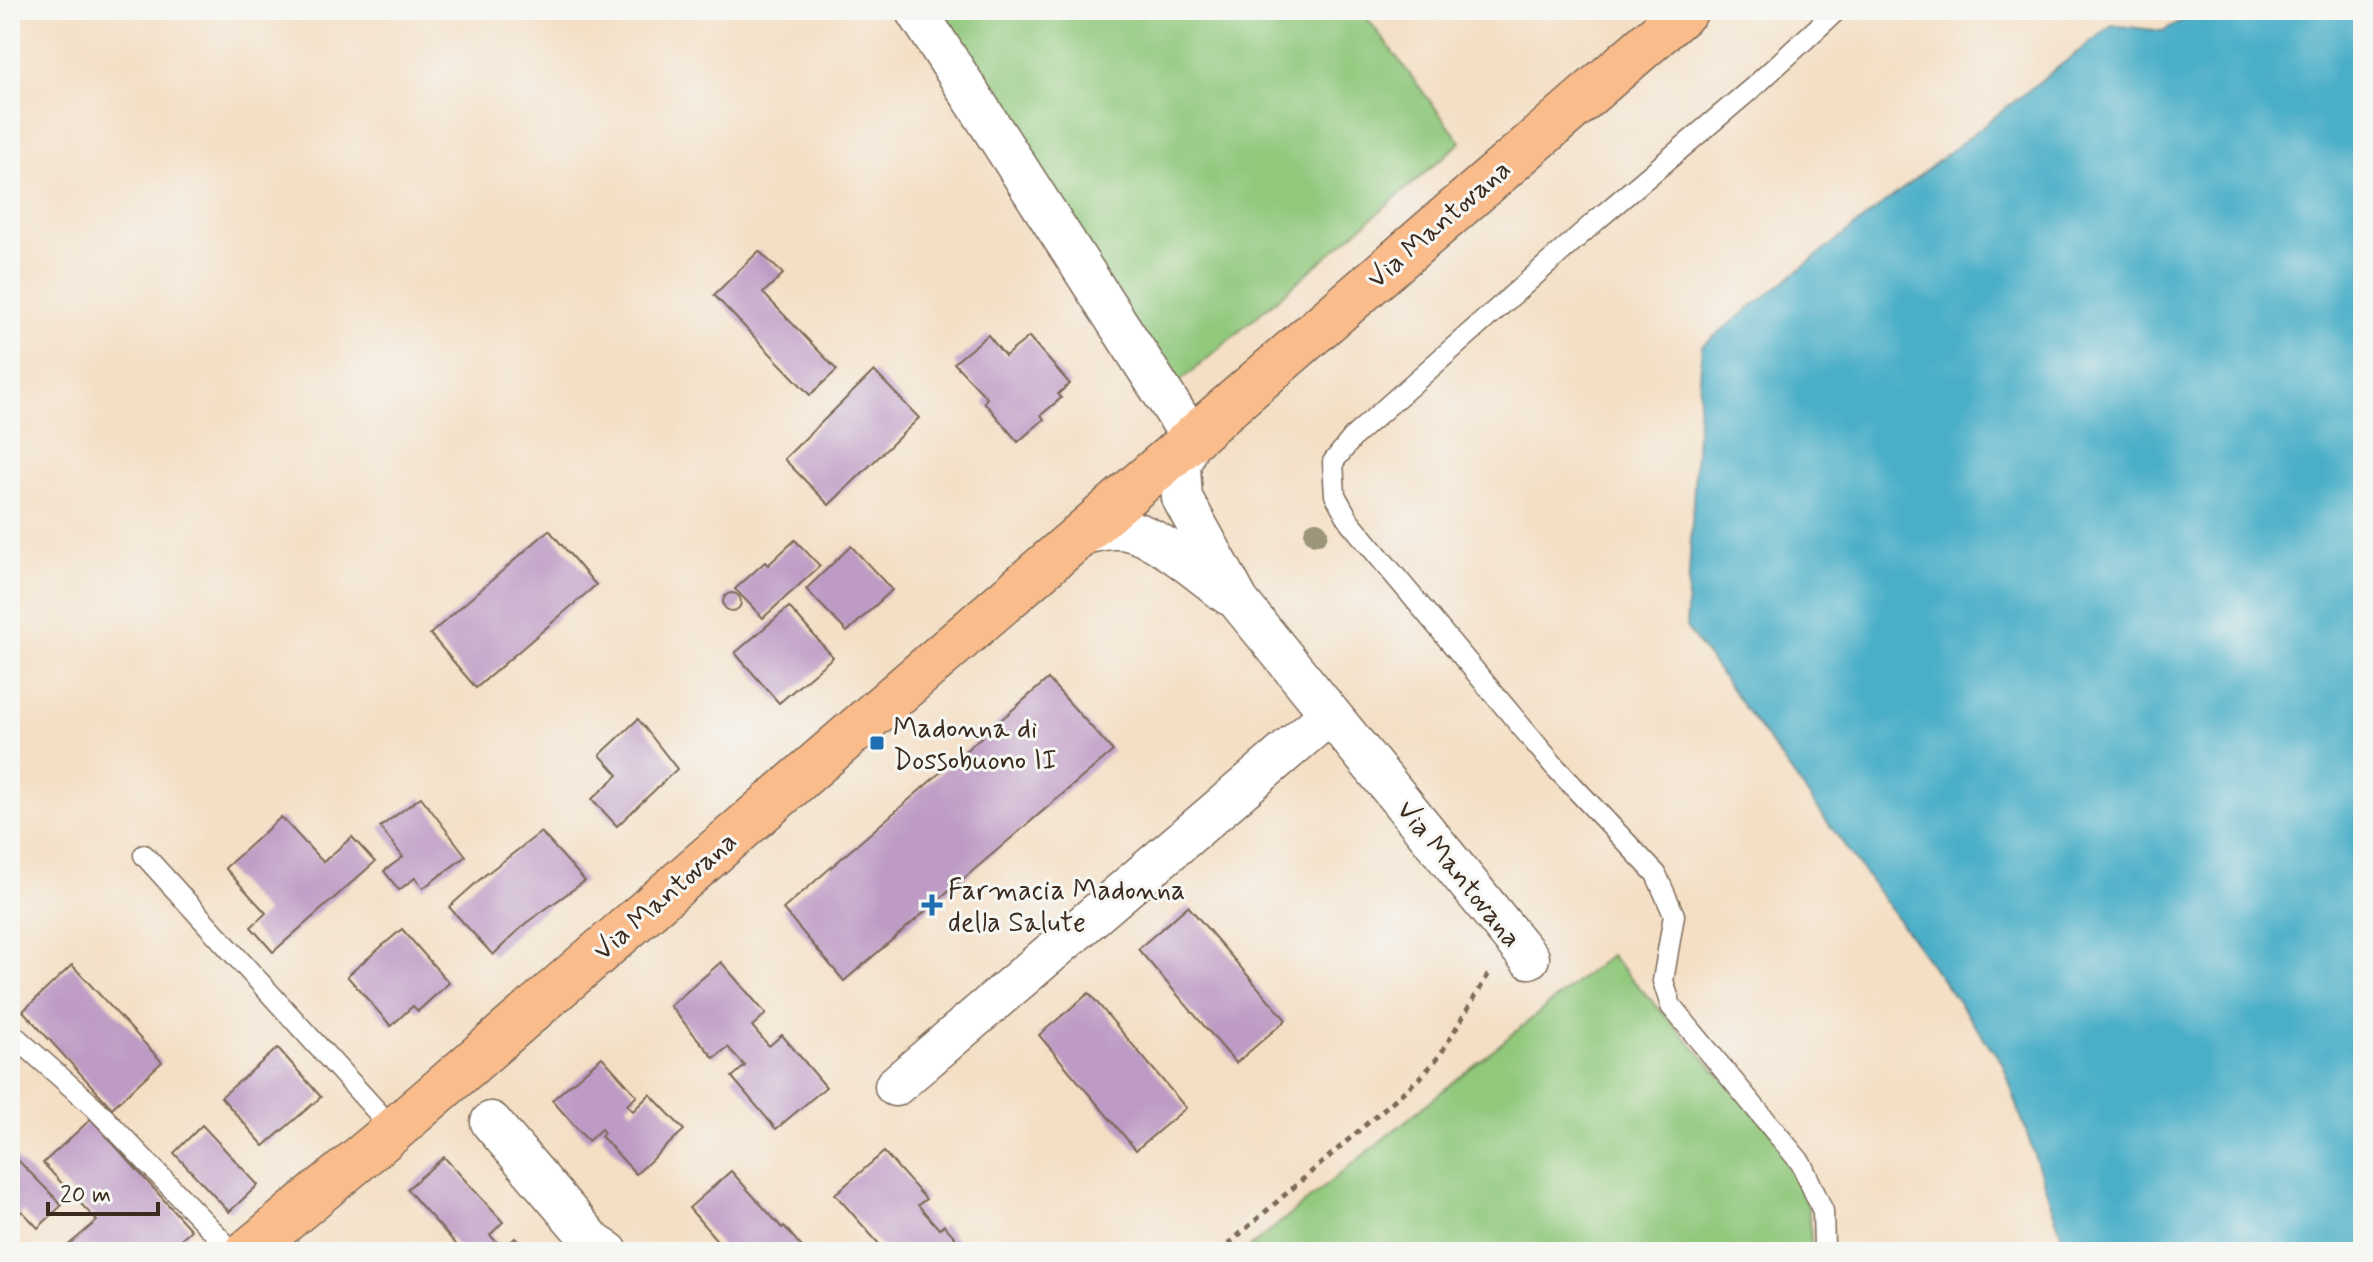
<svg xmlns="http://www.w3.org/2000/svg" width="2373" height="1262" font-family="Mynerve,sans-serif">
	<rect width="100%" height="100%" fill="#f6f6f2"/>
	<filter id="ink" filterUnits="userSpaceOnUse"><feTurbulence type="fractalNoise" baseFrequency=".0125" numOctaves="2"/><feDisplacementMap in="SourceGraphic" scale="16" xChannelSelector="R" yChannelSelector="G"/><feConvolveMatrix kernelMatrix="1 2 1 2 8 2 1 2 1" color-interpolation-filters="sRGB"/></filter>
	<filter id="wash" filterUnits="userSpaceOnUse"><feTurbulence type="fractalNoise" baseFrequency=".006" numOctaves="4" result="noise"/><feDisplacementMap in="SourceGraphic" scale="32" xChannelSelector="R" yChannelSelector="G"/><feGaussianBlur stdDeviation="1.8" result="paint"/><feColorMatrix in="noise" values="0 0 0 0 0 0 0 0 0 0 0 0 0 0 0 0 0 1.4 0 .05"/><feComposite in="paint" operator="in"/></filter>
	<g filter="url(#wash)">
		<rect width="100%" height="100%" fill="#f4dfc5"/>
		<g fill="#90c87c" stroke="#66794d" stroke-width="2">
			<polygon points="919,10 1361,10 1461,142 1168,392"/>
			<polygon points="1610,955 1805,1169 1812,1252 1244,1252"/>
		</g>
		<polygon fill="#48aec7" stroke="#426c72" stroke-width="2" points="2201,10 2363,10 2363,1252 2060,1252 2061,1233 2003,1064 1686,627 1702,346 2112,25 2163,31"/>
		<g id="blocks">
			<g fill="#be9bc4">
				<polygon points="759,251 783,274 763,293 837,370 810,395 714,295"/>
				<polygon points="988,335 1005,356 1029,337 1070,384 1058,394 1061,398 1041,415 1044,419 1018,442 984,402 987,398 954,363"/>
				<polygon points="874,371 919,418 829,505 784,459"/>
				<polygon points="549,530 596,585 476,688 430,634"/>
				<polygon points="795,540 820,566 763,618 735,589 765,562 768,565"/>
				<polygon points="851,546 892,590 847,632 806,589"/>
				<circle cx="732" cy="602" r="9"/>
				<polygon points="789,607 833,657 779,703 735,653"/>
				<polygon points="1048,679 1113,751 844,981 783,909"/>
				<polygon points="638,719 677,769 617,826 592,799 618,775 600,755"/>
				<polygon points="421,797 466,856 423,888 415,878 399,890 384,871 403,857 380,827"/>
				<polygon points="281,817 323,862 352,837 375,862 273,952 251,927 266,913 225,868"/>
				<polygon points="541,832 585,881 526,923 493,955 449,907 485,875"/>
				<polygon points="1188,906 1286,1020 1236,1063 1138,949"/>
				<polygon points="402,929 449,983 418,1011 413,1006 391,1026 347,976"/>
				<polygon points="721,962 766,1014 752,1026 769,1046 782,1035 826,1087 776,1129 732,1077 745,1066 728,1047 714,1058 670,1006"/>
				<polygon points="72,965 162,1062 112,1108 23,1011"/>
				<polygon points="1089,993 1186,1108 1136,1150 1039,1035"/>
				<polygon points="278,1048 321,1097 264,1146 221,1097"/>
				<polygon points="602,1057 637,1096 627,1105 633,1111 650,1094 684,1130 636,1174 601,1136 604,1133 601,1129 588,1141 552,1100"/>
				<polygon points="91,1119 191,1230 166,1252 60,1252 97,1221 43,1163"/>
				<polygon points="202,1125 258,1185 229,1212 174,1153"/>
				<polygon points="10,1152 62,1205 38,1228 22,1211 10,1223"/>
				<polygon points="884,1152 926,1199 918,1205 939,1229 944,1225 968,1252 886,1252 835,1194"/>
				<polygon points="444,1157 503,1222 490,1235 503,1249 515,1238 528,1252 463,1252 418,1202 407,1189"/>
				<polygon points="731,1171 782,1228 784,1226 806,1252 727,1252 689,1208"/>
			</g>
		</g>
	</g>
	<g filter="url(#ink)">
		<use href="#blocks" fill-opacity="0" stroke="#7c6958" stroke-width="2"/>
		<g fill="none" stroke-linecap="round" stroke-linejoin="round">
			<g stroke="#7c6958" stroke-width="23">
				<g id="service">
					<polyline points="144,855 394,1130"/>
					<polyline points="10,1032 94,1107 233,1252"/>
					<polyline points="1820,1252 1824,1245 1823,1211 1801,1163 1671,1006 1663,981 1674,915 1656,874 1556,768 1350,522 1335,495 1333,462 1354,436 1598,219 1757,84 1837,10"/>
				</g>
			</g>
			<g stroke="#7c6958" stroke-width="43">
				<g id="minor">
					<polyline points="916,10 1191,437 1180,466 1182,498 1239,602 1529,958"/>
					<path d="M1078,535C1090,533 1103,529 1116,529C1151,528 1201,574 1229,595"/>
					<polyline points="895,1086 1330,714"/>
					<polyline points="491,1122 594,1243 608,1252"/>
				</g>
			</g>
			<g stroke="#7c6958" stroke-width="47">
				<polyline id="primary" points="247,1252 394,1130 1686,10"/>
			</g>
			<polyline stroke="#7c6958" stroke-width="5" stroke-dasharray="6 6" stroke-linecap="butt" points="1219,1252 1423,1075 1440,1055 1491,970"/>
			<use href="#service" stroke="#fff" stroke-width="20"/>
			<use href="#minor" stroke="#fff" stroke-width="40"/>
			<use href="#primary" stroke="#f9bc8a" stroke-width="44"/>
		</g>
		<circle fill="#9c9579" cx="1316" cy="533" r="12"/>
	</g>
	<g fill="#1f6fb2" stroke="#f6f6f2" stroke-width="3">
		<rect x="869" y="735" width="16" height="16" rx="4"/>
		<path d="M928 893h8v8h8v8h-8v8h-8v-8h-8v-8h8z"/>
	</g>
	<g text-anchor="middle" stroke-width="6" stroke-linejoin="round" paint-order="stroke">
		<g font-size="28" fill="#3b2a1e" stroke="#f6f6f2">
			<text transform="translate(1438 223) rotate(-41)" y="10">Via Mantovana</text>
			<text transform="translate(1460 873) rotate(51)" y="10">Via Mantovana</text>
			<text transform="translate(664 895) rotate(-41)" y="10">Via Mantovana</text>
		</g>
		<g font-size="28" fill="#3b2a1e" stroke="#f6f6f2" text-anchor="start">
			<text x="893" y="737">Madonna di<tspan x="893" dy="32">Dossobuono II</tspan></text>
			<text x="948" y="899">Farmacia Madonna<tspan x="948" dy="32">della Salute</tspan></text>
		</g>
	</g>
	<rect width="2373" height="1262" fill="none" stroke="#f6f6f2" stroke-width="40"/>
	<path d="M48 1202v12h110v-12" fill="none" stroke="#3b2a1e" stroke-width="4"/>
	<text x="60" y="1202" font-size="24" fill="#3b2a1e" stroke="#f6f6f2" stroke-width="6" paint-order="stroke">20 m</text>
</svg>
